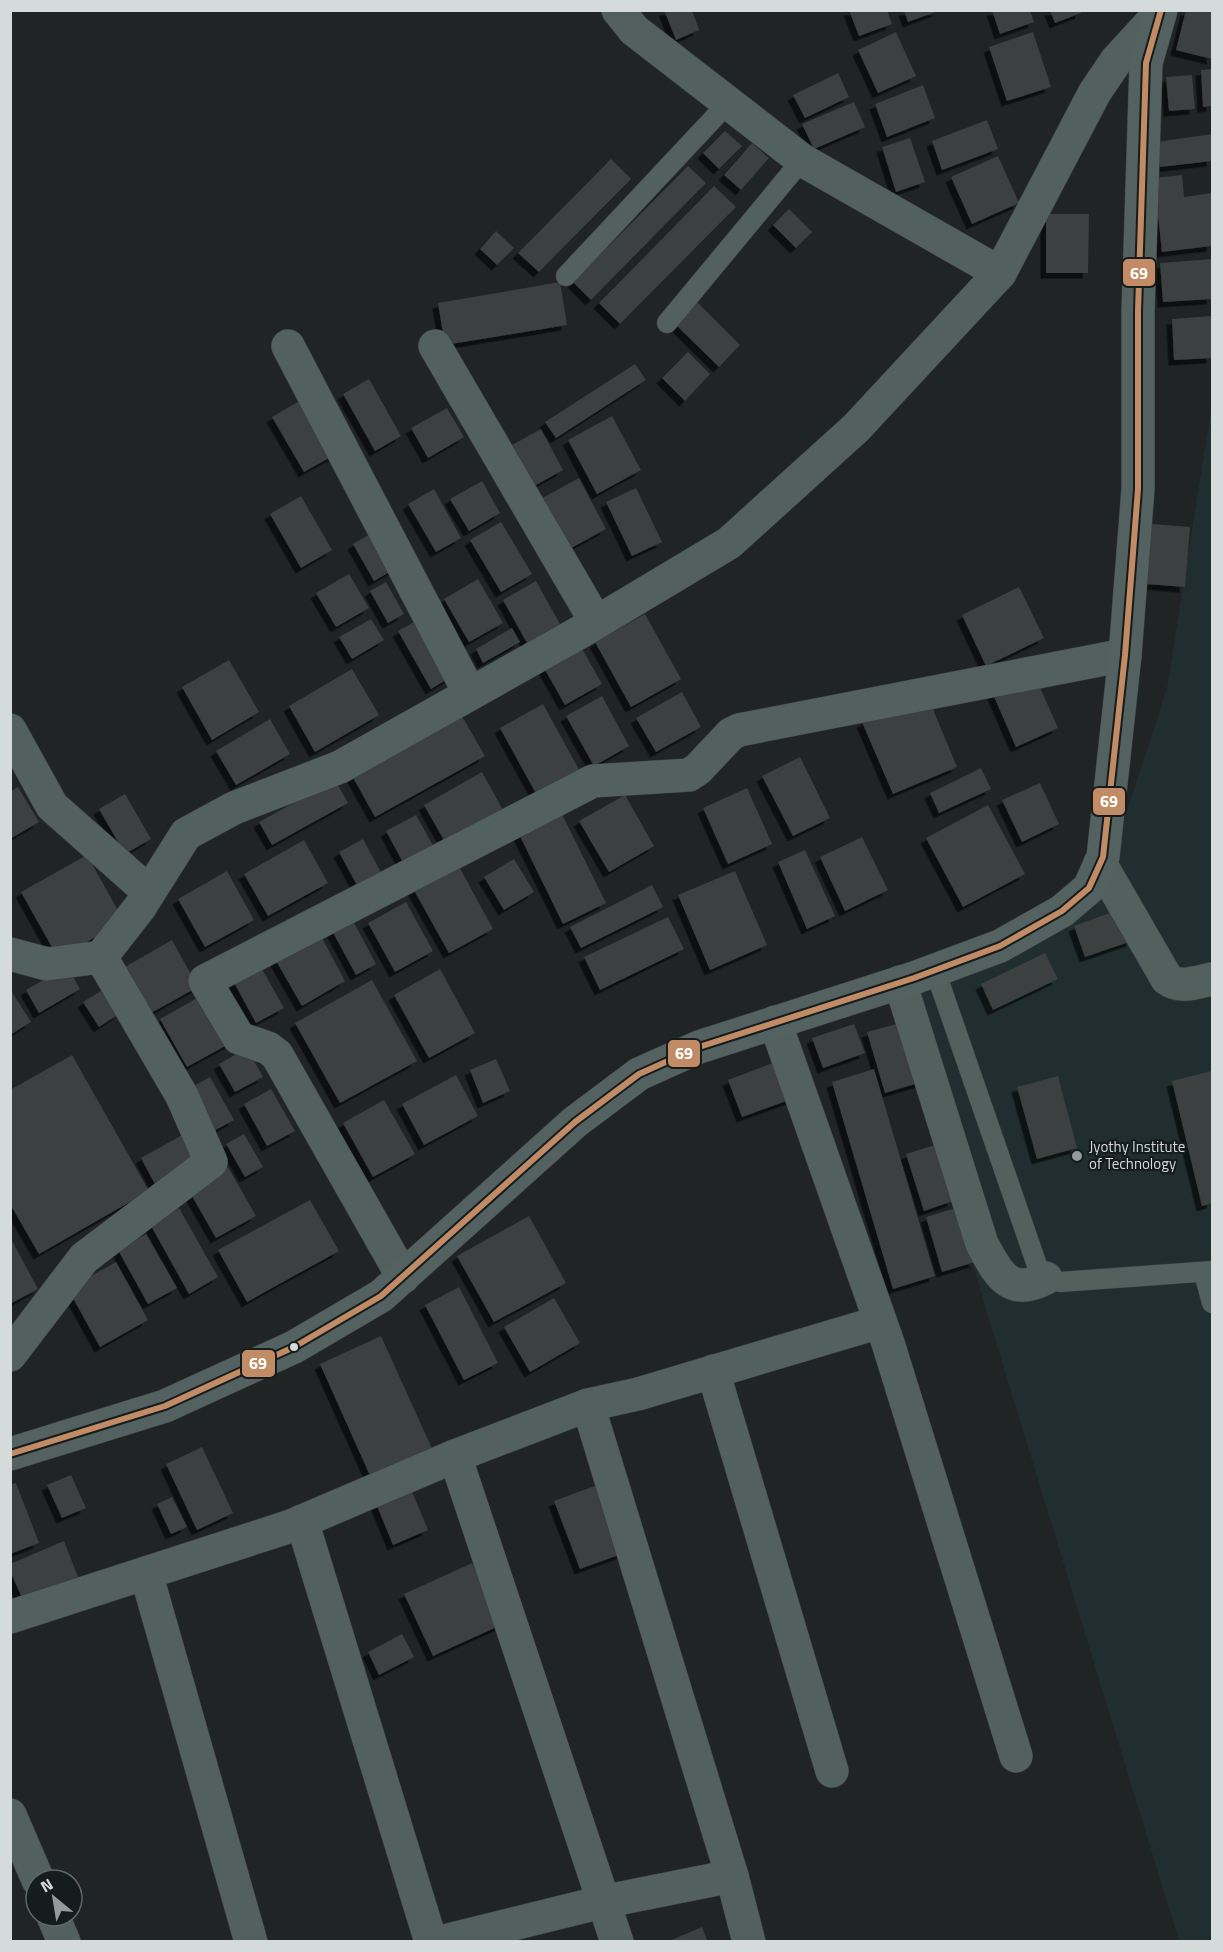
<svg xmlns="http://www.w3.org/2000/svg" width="1223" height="1952" font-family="'Titillium Web',sans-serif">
	<defs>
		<filter id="shadow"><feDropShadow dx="-5.5" dy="5.5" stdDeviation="0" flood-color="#0009"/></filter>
	</defs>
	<rect width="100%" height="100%" fill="#202424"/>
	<polygon fill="#212e30" points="1212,404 1212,1941 1179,1941 988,1316 895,996 1099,897 1167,688"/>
	<g fill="#3c3f40" filter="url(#shadow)">
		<polygon points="664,10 692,10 699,30 676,40"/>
		<polygon points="849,10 887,10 892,24 859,36"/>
		<polygon points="904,10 938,10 938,11 908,22"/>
		<polygon points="992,10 1030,10 1034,22 1000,34"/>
		<polygon points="1050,10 1080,10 1081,13 1055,23"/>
		<polygon points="1186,10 1212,10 1212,59 1176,50"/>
		<polygon points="896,32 916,76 878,93 858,50"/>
		<polygon points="1033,32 1051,87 1007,101 989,47"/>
		<polygon points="1212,69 1212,106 1203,107 1201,70"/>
		<polygon points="838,73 849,97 805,118 793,95"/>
		<polygon points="1192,75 1195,109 1169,111 1166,77"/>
		<polygon points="923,85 935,118 887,137 875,104"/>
		<polygon points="854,102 865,127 814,149 802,124"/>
		<polygon points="987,120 998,149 942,170 932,141"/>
		<polygon points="725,131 742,146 719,169 703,153"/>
		<polygon points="1212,134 1212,161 1160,167 1157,142"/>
		<polygon points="910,138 925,182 896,192 882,147"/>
		<polygon points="752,143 769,158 741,190 724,175"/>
		<polygon points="998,156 1019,203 972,224 951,177"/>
		<polygon points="611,159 631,179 539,272 518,253"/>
		<polygon points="688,166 706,183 591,300 573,282"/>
		<polygon points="1182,175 1184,197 1212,193 1212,246 1162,252 1154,178"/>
		<polygon points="714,186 736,207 620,324 599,303"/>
		<polygon points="789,209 812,232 796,248 773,225"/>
		<polygon points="1046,214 1089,214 1088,273 1046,273"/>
		<polygon points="496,231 514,248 497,265 480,249"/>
		<polygon points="1212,259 1212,299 1163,302 1160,263"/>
		<polygon points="560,282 567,325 445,345 438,303"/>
		<polygon points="695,300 740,345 719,367 673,322"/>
		<polygon points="1212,316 1212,358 1174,360 1172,319"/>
		<polygon points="688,352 710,374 685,401 662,378"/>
		<polygon points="635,364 646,380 556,438 545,422"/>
		<polygon points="369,379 401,436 375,451 343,394"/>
		<polygon points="308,396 340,452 304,472 272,417"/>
		<polygon points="447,408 464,437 428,458 411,428"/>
		<polygon points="612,416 641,470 597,494 568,440"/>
		<polygon points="541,429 563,470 525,491 503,450"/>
		<polygon points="579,478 606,529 564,552 537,501"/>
		<polygon points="482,481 500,513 469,531 450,499"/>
		<polygon points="636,488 662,542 632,556 606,502"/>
		<polygon points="434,489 461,538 436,552 408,504"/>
		<polygon points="301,496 332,550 301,568 270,514"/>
		<polygon points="501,522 532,574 501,592 470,540"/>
		<polygon points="1152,524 1190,527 1185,587 1146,584"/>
		<polygon points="379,529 400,566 374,581 353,544"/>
		<polygon points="349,574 369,608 336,627 316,593"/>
		<polygon points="478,579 503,623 469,642 444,599"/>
		<polygon points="536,581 560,624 527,643 503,600"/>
		<polygon points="386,582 404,614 388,623 370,591"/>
		<polygon points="1019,587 1044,638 986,666 962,615"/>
		<polygon points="645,614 681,679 631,707 595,642"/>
		<polygon points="371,619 384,640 352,659 339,637"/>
		<polygon points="418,620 451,677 431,689 398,631"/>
		<polygon points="512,628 520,642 483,663 476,649"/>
		<polygon points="581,647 602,684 565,705 544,668"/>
		<polygon points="229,660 259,712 212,740 182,687"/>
		<polygon points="352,669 379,715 315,752 289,706"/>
		<polygon points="1034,674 1058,728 1016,747 992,692"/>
		<polygon points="682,692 701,727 656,752 636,718"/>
		<polygon points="927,695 957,767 893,794 862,722"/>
		<polygon points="602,696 629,746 594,766 566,716"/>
		<polygon points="543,704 582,775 539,799 500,728"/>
		<polygon points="459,711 485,756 375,817 350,772"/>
		<polygon points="270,719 290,754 236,785 216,751"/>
		<polygon points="800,757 830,818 793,836 762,776"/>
		<polygon points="981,768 991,789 939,813 930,793"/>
		<polygon points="482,772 503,810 445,842 424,805"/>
		<polygon points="335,780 348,803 272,845 259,822"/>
		<polygon points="1040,783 1059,824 1022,842 1002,800"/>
		<polygon points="18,787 39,822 10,839 10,792"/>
		<polygon points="747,788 772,844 728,864 703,808"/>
		<polygon points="125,794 151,839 125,854 99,809"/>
		<polygon points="625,795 654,846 609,872 579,821"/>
		<polygon points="988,805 1025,874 963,907 926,838"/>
		<polygon points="560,810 606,903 563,924 517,830"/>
		<polygon points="416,815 436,851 406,868 386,831"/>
		<polygon points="862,837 888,890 845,911 820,857"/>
		<polygon points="363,839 383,876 359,889 339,852"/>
		<polygon points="304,840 328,883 268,916 244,874"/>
		<polygon points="805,850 835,916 807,929 778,862"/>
		<polygon points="87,855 124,921 58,958 21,892"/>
		<polygon points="514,859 534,892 504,910 484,877"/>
		<polygon points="456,861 493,929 449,953 411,885"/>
		<polygon points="227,871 254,920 205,947 178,899"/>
		<polygon points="735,871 767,945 710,970 678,895"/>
		<polygon points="652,885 663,907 581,948 570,927"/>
		<polygon points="406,902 433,951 395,972 368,923"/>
		<polygon points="1121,909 1132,941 1085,957 1074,926"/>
		<polygon points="350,915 376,964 356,975 330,927"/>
		<polygon points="668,917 684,949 600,990 584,957"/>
		<polygon points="316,927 345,981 302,1006 271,952"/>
		<polygon points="172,940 198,987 151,1013 125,967"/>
		<polygon points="1045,953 1058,979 993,1010 981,984"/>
		<polygon points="258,962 284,1008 256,1023 231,977"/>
		<polygon points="67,966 80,989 39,1013 26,990"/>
		<polygon points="440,969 475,1033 429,1058 394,995"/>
		<polygon points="372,980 417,1061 340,1103 295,1023"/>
		<polygon points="10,989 31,1022 10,1035"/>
		<polygon points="104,989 119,1014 99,1027 83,1002"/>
		<polygon points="208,992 236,1040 187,1067 160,1019"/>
		<polygon points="904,1022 922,1082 885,1093 867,1032"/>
		<polygon points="854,1024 865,1053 823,1068 812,1038"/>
		<polygon points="247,1048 263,1077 235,1092 219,1064"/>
		<polygon points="72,1055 149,1191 39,1254 10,1204 10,1090"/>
		<polygon points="496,1059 510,1091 483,1103 470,1070"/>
		<polygon points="778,1061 792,1099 742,1117 728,1080"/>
		<polygon points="874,1069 935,1276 893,1289 832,1082"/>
		<polygon points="1212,1071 1212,1203 1202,1206 1172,1081"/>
		<polygon points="456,1075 478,1116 424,1145 402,1104"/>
		<polygon points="1058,1076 1077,1148 1037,1159 1017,1087"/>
		<polygon points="210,1077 234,1120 210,1133 187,1090"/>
		<polygon points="271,1089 295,1131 267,1146 244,1104"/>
		<polygon points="384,1100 415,1154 373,1177 343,1123"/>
		<polygon points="184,1134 200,1162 156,1186 141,1158"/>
		<polygon points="244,1134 263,1167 245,1177 226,1144"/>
		<polygon points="935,1145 953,1201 924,1211 906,1154"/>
		<polygon points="228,1167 256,1216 216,1238 188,1189"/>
		<polygon points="310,1200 339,1251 247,1302 218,1250"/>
		<polygon points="959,1207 975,1262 942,1272 926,1217"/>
		<polygon points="179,1208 218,1277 189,1294 150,1224"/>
		<polygon points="529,1216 566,1283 494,1322 457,1256"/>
		<polygon points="146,1234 177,1288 148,1304 118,1250"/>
		<polygon points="10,1237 38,1289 10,1304"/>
		<polygon points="116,1262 148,1320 100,1347 68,1289"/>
		<polygon points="459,1287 498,1363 464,1380 425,1305"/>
		<polygon points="554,1298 580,1343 530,1372 504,1327"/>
		<polygon points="381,1336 434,1453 372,1480 320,1364"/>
		<polygon points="202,1447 233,1513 197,1530 166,1464"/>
		<polygon points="71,1475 86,1508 62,1518 47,1485"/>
		<polygon points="408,1482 428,1530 393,1545 373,1496"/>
		<polygon points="16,1483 39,1543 10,1554 10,1485"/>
		<polygon points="600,1484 627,1552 580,1569 554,1501"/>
		<polygon points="172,1497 187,1527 171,1534 157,1504"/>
		<polygon points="64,1541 78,1577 23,1600 10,1571 10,1564"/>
		<polygon points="472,1563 501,1625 433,1656 404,1594"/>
		<polygon points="402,1634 414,1657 379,1675 368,1652"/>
		<polygon points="702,1927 708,1942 667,1942"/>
	</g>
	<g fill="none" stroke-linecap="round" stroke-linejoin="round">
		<g stroke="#3e4040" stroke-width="21">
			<g id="lane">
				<polyline points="566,276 728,103"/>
				<polyline points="667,323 802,160"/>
				<polyline points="935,970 1039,1271 1046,1278 1060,1282 1212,1271"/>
				<polyline points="1204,1273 1212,1303"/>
			</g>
		</g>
		<g stroke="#3e4040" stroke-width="34">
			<g id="street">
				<polyline points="618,10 634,30 802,160 1000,273"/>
				<polyline points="288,346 470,694"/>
				<polyline points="435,346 596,622"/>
				<polyline points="10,730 52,806 149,892"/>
				<path d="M1100,863L1167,979C1180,989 1197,982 1212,979"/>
				<polyline points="10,954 47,964 101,957 140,907 186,834 234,808 340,767 582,631 729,543 856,428 1000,273 1095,92 1116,61 1160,13"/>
				<path d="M900,982L982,1244C998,1273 1009,1298 1046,1278"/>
				<polyline points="775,1022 888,1343 1016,1756"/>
				<polyline points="403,1277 277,1055 268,1048 239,1038 205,981 593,781 689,775 698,769 731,734 739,730 1125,655"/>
				<polyline points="10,1355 84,1258 211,1162 182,1096 101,957"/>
				<polyline points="713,1371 832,1771"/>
				<polyline points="588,1405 732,1876 749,1942"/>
				<polyline points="455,1456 617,1942"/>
				<polyline points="302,1521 431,1942"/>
				<polyline points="146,1573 251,1942"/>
				<polyline points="10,1617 291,1526 455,1456 588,1405 638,1394 880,1322"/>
				<polyline points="10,1815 38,1880"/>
				<polyline points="53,1916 64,1942"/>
				<polyline points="440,1942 602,1902 732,1876"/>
			</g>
		</g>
		<g stroke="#3e4040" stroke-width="34">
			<polyline id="secondary" points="10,1454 165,1406 294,1347 381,1296 575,1122 639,1074 699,1047 914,978 1000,946 1062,911 1089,888 1103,857 1125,655 1138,489 1138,311 1146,63 1161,10"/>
		</g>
		<use href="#lane" stroke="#52605e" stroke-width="20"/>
		<use href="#street" stroke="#52605e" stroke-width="33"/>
		<use href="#secondary" stroke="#536260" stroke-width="33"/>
		<g stroke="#151c1d" stroke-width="10">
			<polyline id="bus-1" points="10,1454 165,1406 294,1347 381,1296 575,1122 639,1074 699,1047 914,978 1000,946 1062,911 1089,888 1103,857 1125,655 1138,489 1138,311 1146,63 1161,10"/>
		</g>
		<use href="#bus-1" stroke="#c18c65" stroke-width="6"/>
	</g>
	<circle fill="#969a9b" stroke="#151c1d" stroke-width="2" cx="1077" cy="1156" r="6"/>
	<circle fill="#d5dadb" stroke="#151c1d" stroke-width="2" cx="294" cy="1347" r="5"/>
	<g text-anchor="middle" stroke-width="4.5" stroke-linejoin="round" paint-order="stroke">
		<g font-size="15" fill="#d5dadb" stroke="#151c1d" text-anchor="start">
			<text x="1089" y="1152">Jyothy Institute<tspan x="1089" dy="17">of Technology</tspan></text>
		</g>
	</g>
	<g stroke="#151c1d" stroke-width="2">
		<rect x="1122" y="258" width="34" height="29" rx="6" fill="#c18c65"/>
		<rect x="1092" y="787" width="34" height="29" rx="6" fill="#c18c65"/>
		<rect x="667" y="1039" width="34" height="29" rx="6" fill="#c18c65"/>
		<rect x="241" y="1349" width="35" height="29" rx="6" fill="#c18c65"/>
	</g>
	<g font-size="16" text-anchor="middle" font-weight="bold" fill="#fff">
		<text x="1139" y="279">69</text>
		<text x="1109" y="807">69</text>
		<text x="684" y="1059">69</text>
		<text x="258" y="1369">69</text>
	</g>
	<rect width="1223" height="1952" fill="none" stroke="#d5dadb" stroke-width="24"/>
	<g transform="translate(54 1898) rotate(330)"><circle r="28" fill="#151c1d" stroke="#626869" stroke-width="1.5"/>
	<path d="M0-4.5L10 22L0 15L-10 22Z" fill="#969a9b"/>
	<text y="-9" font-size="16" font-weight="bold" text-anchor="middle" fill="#d5dadb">N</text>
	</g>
</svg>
